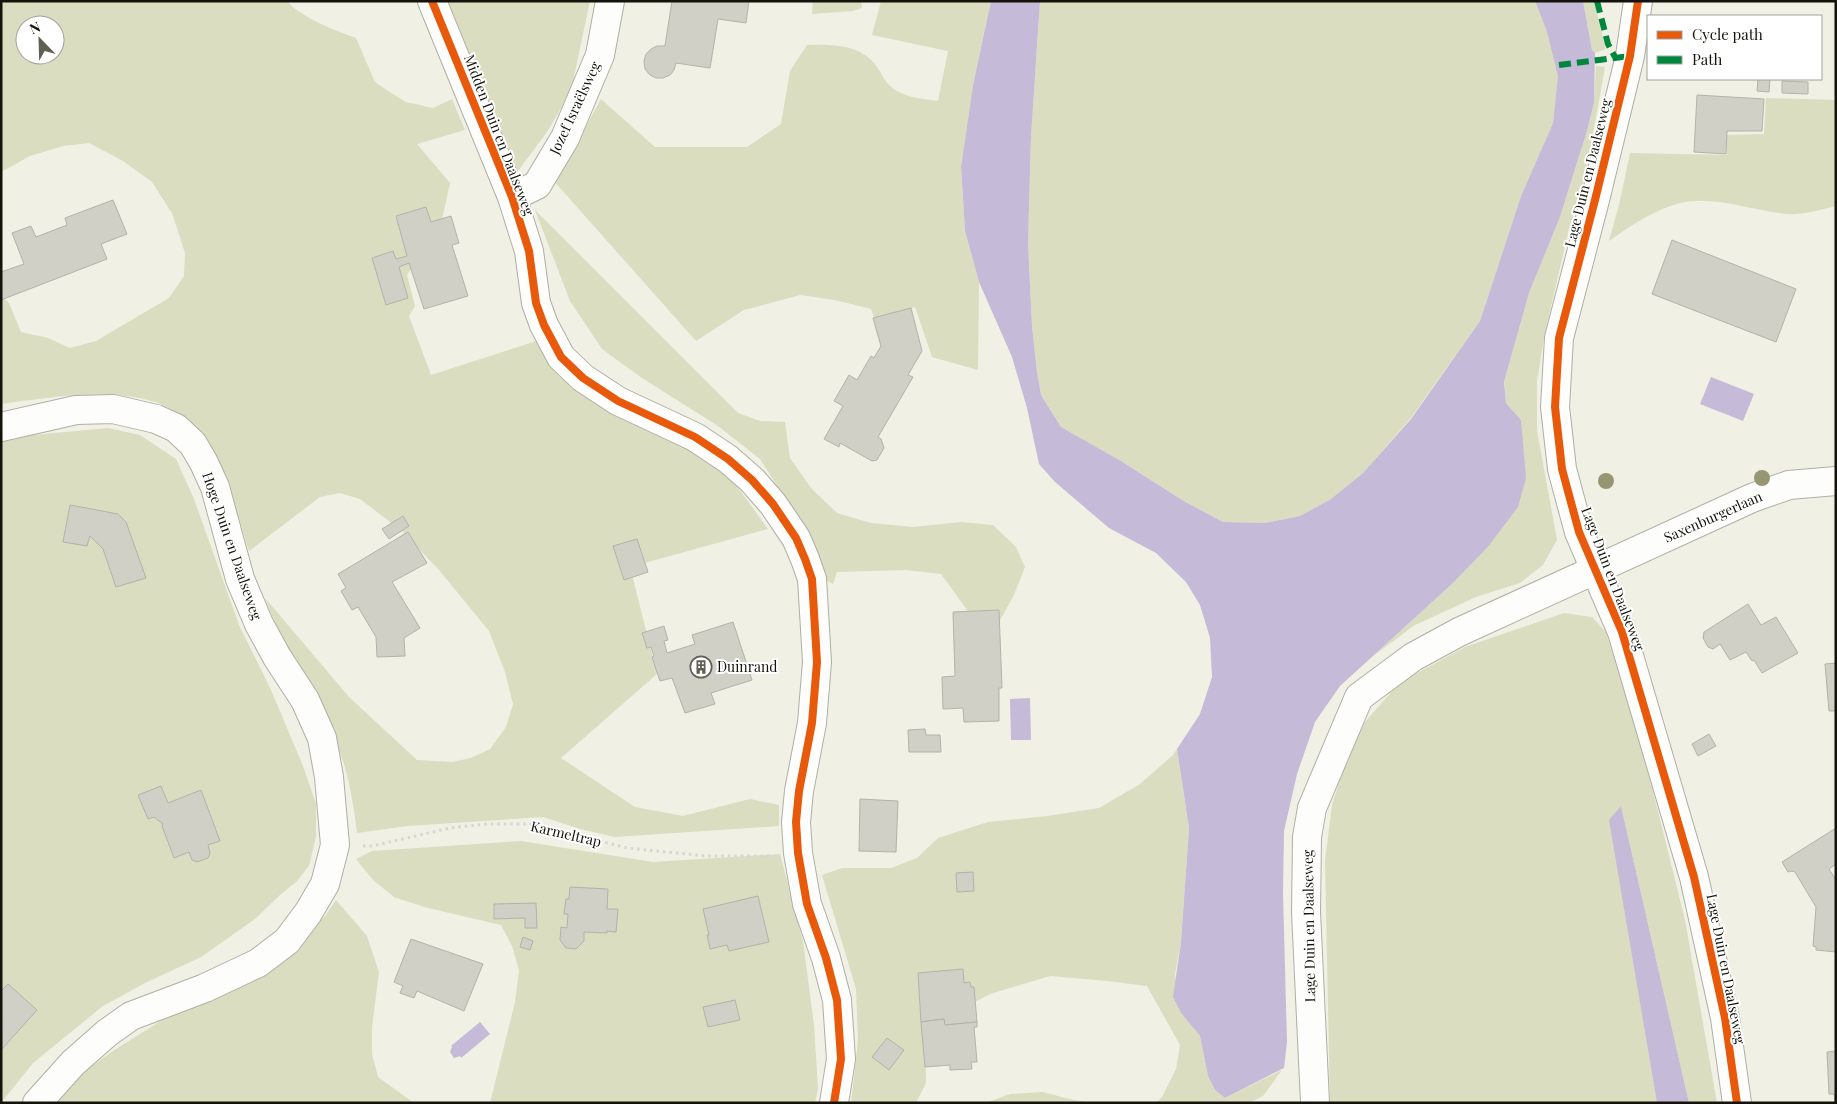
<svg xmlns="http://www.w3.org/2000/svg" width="1837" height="1104" font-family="'Playfair Display',serif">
	<rect width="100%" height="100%" fill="#f0f0e4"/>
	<g fill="#dbddc0" fill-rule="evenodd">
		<path d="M1,1H287C300,17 336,31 356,38L375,82L385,89L406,102L433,108L452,99L465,130L417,144L450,183L442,220L407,275L415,306L409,316L431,375L558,334L583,371L731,478L768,529L630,567L657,674L561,758L635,807L683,816L750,799L779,805V826L615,837L580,829L543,817L408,826L357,833C353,800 348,767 333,736C311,690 283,647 265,598L350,698L417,760L452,762L471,758L490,749L506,727L513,704L505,672L489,631L439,570L402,531L360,499L340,493L320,497L249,551C241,527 235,499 223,476C213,453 197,427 176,412C133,383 51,397 1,404V296L9,303L21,332L48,338L70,348L96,341L169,298L184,276L185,253L172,213L152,182L123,161L89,143L63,146L30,156L1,172ZM25,25H55V55H25Z"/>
		<polygon points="447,1 590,1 571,91 547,132 518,171"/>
		<polygon points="813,1 861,1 862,8 853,11 812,14"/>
		<path d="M881,1H991L973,85L961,167L965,231L979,282L978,370L932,357L915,307L876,323L871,309L835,300L800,295L744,310L696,341L552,179L579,139L601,99L655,147H747L781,124L790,71L807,45C830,44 859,44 875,64C884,76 883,82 897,91C909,98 924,99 938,101L948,51L872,35Z"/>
		<polygon points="1040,1 1535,1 1547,32 1559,76 1553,123 1521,196 1480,321 1410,419 1363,473 1331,499 1300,516 1265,523 1223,522 1182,500 1121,461 1061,427 1041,395 1037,372 1032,326 1028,243 1031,137"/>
		<polygon points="1583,1 1594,1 1606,49 1595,53 1592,50"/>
		<polygon points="1596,66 1605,67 1586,173 1569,229 1545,332 1537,381 1537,430 1557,540 1543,565 1520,583 1476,597 1415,625 1373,656 1453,583 1487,548 1522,441 1521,420 1506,403 1504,382 1529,293 1560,217 1587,131 1594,103"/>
		<path d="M1766,98L1836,100V206C1819,210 1804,215 1787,214C1751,211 1716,195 1680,203C1653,210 1632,225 1609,241L1619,205L1630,153L1727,155V135L1764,134Z"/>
		<polygon points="535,210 738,413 760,421 785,422 790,458 811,488 837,513 871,523 913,527 961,522 993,525 1016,547 1025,567 1014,595 999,622 975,624 965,607 941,574 906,570 837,572 833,584 820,577 785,498 760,459 718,426 642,378 602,349 570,301"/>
		<polygon points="108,428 140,435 176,459 194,499 239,625 271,690 303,766 316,804 316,837 309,866 296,882 280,895 255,919 201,957 145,983 103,1006 33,1063 1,1103 1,438"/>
		<polygon points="1564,613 1592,617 1606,632 1640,739 1685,920 1717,1103 1689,1103 1621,806 1610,820 1657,1103 1330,1103 1325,861 1332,805 1345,764 1365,722 1399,683 1465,647"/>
		<polygon points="1177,749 1189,828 1181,942 1175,974 1181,1013 1200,1036 1208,1076 1215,1090 1225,1098 1282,1070 1263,1096 1249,1103 1156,1103 1162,1097 1176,1069 1180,1045 1147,986 1107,981 1050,976 990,994 971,1004 925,1005 926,1083 916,1103 851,1103 858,1040 856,989 822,875 842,868 891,868 917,858 938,838 988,822 1047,816 1099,808 1140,784 1173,755"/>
		<polygon points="521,841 653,862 780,854 803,941 814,1025 818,1089 815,1103 490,1103 515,1002 519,970 512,946 501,925 424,907 394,897 373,880 356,859 372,851"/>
		<polygon points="336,900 367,936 379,972 372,1027 372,1054 378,1077 414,1103 47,1103 63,1086 113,1051 178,1010 289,950 325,916"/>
		<polygon points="1042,1092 1074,1100 1091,1103 986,1103 1010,1094"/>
	</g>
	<g fill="#c5bad7">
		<polygon points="991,1 1040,1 1031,137 1028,243 1032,326 1037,372 1041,395 1061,427 1121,461 1182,500 1223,522 1265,523 1300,516 1331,499 1363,473 1411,419 1480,321 1521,196 1553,123 1558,76 1547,32 1535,1 1583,1 1592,50 1595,53 1594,103 1587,131 1560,217 1529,293 1504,382 1506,403 1521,420 1526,478 1518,507 1487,548 1453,583 1340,686 1315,722 1297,774 1284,831 1283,893 1287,1042 1284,1068 1225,1098 1215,1090 1208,1076 1200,1036 1181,1013 1173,997 1181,942 1189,828 1177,749 1200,714 1212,677 1210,638 1200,605 1186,582 1156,553 1109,528 1055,482 1039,464 1027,408 1012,357 979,282 965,231 961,167 973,85"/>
		<polygon points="1711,377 1754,394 1743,421 1700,404"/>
		<polygon points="1030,698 1031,740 1011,740 1010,699"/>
		<polygon points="1621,806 1689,1103 1657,1103 1609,820"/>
		<polygon points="480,1022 490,1034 461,1058 460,1056 454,1058 450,1052 452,1047 451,1046"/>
	</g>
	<g fill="#d0d0c6" stroke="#b2b3a9">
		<polygon points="672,1 749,1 746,23 718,19 710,68 676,63 674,70 670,75 663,78 656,78 650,75 645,69 644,61 646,54 651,49 657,46 665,46"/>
		<polygon points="1758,79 1770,79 1769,92 1757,91"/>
		<polygon points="1782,81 1808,82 1808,94 1782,93"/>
		<polygon points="1697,95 1764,99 1762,131 1727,131 1726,154 1694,152"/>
		<polygon points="113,200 127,234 101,244 107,259 1,300 1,272 24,264 12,233 31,226 36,237 67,225 65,218"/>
		<polygon points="426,207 431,222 451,216 459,243 452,245 468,296 424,309 409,263 399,267 408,298 386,305 372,258 393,251 396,259 407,256 396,216"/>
		<polygon points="1672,240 1796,289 1776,342 1652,294"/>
		<polygon points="911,308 922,351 908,375 913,377 878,437 881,439 884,448 877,460 872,461 840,443 839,447 824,439 843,406 834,401 849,375 857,380 871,356 874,358 881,346 873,318"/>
		<polygon points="70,505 118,514 126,522 146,578 116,587 103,549 90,536 87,546 63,542"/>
		<polygon points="403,516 409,526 389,539 382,529"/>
		<polygon points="408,532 427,563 392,582 420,628 404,638 405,656 377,657 376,637 358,607 352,610 341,591 346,588 338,574"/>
		<polygon points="637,539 648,572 624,580 613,546"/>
		<polygon points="1748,604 1761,625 1776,617 1798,653 1762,673 1754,660 1752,661 1746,652 1730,660 1720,644 1713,649 1708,647 1703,638 1704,632"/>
		<polygon points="999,610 1002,688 999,688 999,721 964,722 963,708 943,709 942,677 955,676 953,612"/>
		<polygon points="733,622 752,680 711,693 715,704 685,713 672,678 660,681 652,657 654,656 651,647 647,648 642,633 664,626 668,640 664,641 667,653 695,644 692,635"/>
		<polygon points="1836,663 1836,711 1829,711 1825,664"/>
		<polygon points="925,729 926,735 940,735 941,752 909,752 908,730"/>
		<polygon points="1709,734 1716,746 1698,756 1692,744"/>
		<polygon points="161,786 168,803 201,790 220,841 208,845 210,853 208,858 197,862 192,860 189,852 174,858 162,826 163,824 154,817 148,819 138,795"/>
		<polygon points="860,799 898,801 896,852 859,851"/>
		<polygon points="1836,828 1836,864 1829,869 1836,880 1836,952 1816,950 1816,947 1813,946 1816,907 1795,872 1792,871 1788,872 1782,862"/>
		<polygon points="973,872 974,891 957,892 956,873"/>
		<polygon points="570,887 608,889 607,909 618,909 616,932 607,931 607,933 584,932 584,941 576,949 566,948 560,940 561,927 567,928 568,914 564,914 566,899 569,899"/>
		<polygon points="758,896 769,942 729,951 727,945 710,949 707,935 709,935 703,909"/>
		<polygon points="536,903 537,928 525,928 525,918 494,919 494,904"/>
		<polygon points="523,937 533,941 530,950 520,947"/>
		<polygon points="411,939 483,964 464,1011 417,991 414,998 400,993 403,986 394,982"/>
		<polygon points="963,969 964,983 970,982 971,987 974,987 977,1022 945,1025 944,1019 921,1022 918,973"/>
		<polygon points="8,984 37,1010 2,1049 1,991"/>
		<polygon points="735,1000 740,1020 708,1027 703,1007"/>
		<polygon points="944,1019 945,1025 977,1022 977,1027 974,1027 977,1062 971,1062 972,1069 950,1070 950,1065 925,1067 921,1022"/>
		<polygon points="887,1038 904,1050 889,1070 872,1057"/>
		<polygon points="1836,1051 1836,1103 1835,1103 1834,1094 1829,1094 1827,1052"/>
	</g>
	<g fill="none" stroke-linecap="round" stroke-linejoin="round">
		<g stroke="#aeafa5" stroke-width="30">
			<g id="minor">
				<polyline points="432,1 512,197 529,251 536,303 544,325 561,357 583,378 618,401 695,437 728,459 752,480 773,504 796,538 805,559 812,579 817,662 812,723 799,791 796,822 798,853 807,904 826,958 837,1000 841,1059 834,1103"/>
				<polyline points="1638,1 1630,56 1595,200 1559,338 1555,407 1562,469 1579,532 1622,632 1694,877 1725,1018 1737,1103"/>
				<polyline points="512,197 537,185 565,138 600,55 610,1"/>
				<polyline points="1,427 76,410 113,409 156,419 176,428 193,444 204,463 215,487 240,579 259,624 277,657 305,700 322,738 329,777 335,845 325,884 308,913 287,941 258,963 205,988 131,1016 107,1033 73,1063 37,1103"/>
				<polyline points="1315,1103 1306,912 1307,837 1312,808 1359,697 1413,657 1459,632 1752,498 1789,485 1836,481"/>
			</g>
		</g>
		<polyline stroke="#d6d6d2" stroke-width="3" stroke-dasharray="2.5 4" stroke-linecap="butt" points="363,846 372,846 450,828 486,824 534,824 627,848 706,856 771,856"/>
		<use href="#minor" stroke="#fdfdfb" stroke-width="28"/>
		<g stroke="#00873e" stroke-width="6" stroke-dasharray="12 6" stroke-linecap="butt">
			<polyline points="1597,1 1608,44 1615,57"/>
			<polyline points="1559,65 1630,56"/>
		</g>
		<g stroke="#fff" stroke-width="11">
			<g id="cycleway">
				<polyline points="432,1 512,197 529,251 536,303 544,325 561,357 583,378 618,401 695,437 728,459 752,480 773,504 796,538 805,559 812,579 817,662 812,723 799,791 796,822 798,853 807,904 826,958 837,1000 841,1059 834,1103"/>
				<polyline points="1638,1 1630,56 1595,200 1559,338 1555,407 1562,469 1579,532 1622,632 1694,877 1725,1018 1737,1103"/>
			</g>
		</g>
		<use href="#cycleway" stroke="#e8590c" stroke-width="8"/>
	</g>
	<g fill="#969772">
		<circle cx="1762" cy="478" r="8"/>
		<circle cx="1606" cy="481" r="8"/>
	</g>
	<defs>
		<g id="building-ring" transform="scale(1.125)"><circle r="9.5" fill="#fff" stroke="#606057" stroke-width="1.5"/><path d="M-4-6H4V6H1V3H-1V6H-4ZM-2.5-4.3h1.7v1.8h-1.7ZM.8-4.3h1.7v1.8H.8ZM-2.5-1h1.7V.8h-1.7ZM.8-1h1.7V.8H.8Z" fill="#606057"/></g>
	</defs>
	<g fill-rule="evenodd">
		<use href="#building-ring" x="701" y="667"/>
	</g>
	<g text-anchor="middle" stroke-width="4" stroke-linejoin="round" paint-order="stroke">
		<g font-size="14" fill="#13130b" stroke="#fff">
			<text transform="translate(575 108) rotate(-65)" y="5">Jozef Israëlsweg</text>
			<text transform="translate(499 135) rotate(69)" y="5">Midden Duin en Daalseweg</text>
			<text transform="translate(1588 173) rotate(-76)" y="5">Lage Duin en Daalseweg</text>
			<text transform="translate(1713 517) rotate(-24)" y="5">Saxenburgerlaan</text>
			<text transform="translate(232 546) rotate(71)" y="5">Hoge Duin en Daalseweg</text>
			<text transform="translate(1613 579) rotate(69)" y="5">Lage Duin en Daalseweg</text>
			<text transform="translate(566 834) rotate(13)" y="5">Karmeltrap</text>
			<text transform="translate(1309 926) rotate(-91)" y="5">Lage Duin en Daalseweg</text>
			<text transform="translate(1726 969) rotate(79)" y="5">Lage Duin en Daalseweg</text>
		</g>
		<g font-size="14" fill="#13130b" stroke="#fff" text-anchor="start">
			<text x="717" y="672">Duinrand</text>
		</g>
	</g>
	<rect width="1837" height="1104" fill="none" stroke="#13130b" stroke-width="5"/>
	<rect x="1647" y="15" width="175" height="65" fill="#ffffff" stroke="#a1a19d"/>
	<rect x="1657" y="31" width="25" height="8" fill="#e8590c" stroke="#a1a19d"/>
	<text x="1692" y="40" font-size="15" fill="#13130b">Cycle path</text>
	<rect x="1657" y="56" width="25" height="8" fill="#00873e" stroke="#a1a19d"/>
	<text x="1692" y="65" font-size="15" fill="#13130b">Path</text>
	<g transform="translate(40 40) rotate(337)"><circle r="24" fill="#ffffff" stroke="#a1a19d"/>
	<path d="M0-4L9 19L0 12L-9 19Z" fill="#606057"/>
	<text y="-8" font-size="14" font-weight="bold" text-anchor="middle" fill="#13130b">N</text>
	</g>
</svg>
